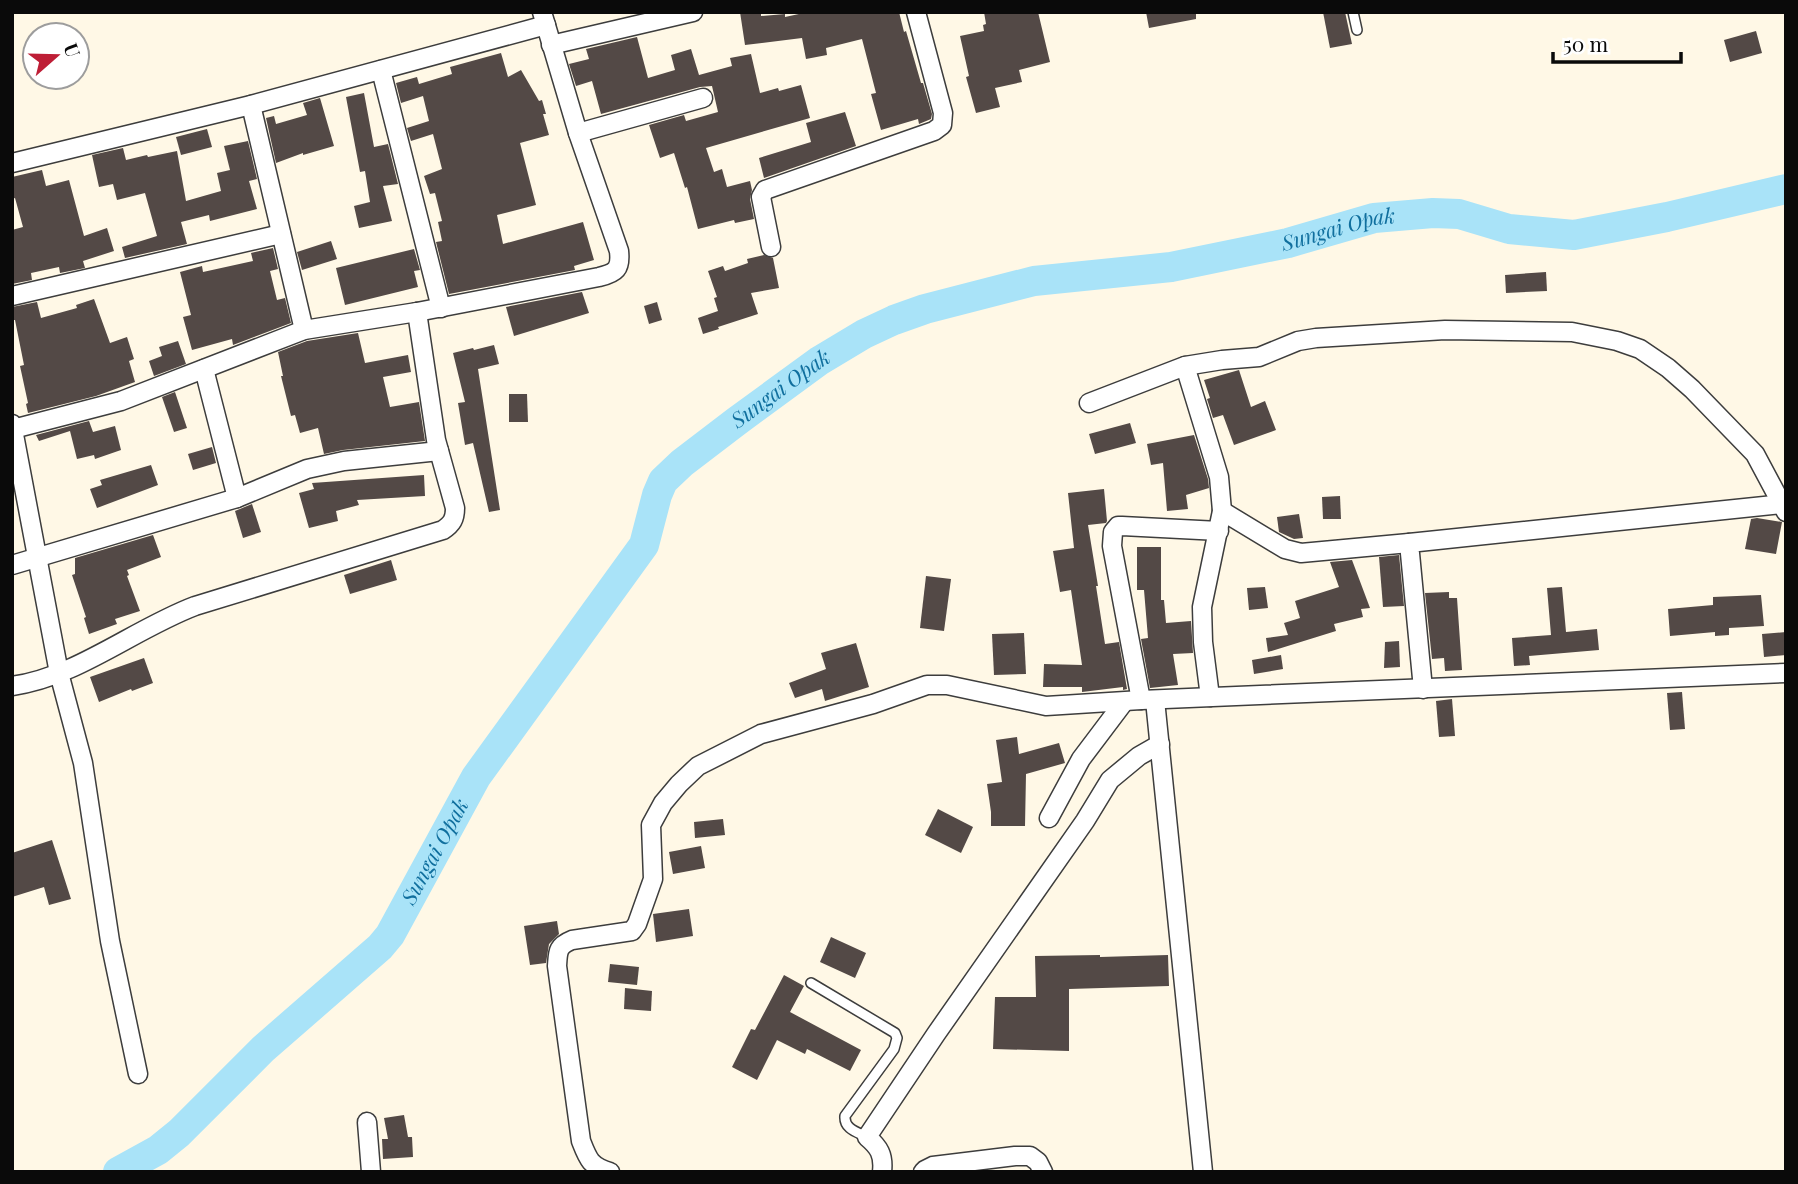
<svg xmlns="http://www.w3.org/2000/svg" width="1798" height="1184" font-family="'Playfair Display',serif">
	<rect width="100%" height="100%" fill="#fff8e6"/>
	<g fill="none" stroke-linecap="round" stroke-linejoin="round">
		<path stroke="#a9e3f8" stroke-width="30" id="s1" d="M118,1172L158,1150L179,1133L263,1049L380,947L390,935L476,777L644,545L657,495L663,481L682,463L737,421L819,361L864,334L894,320L925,309L1034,281L1171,267L1288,243L1374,218L1433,213L1459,214L1509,229L1574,235L1667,217L1786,189"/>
	</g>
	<g fill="#534946">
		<polygon points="740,12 761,12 761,16 785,14 785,17 808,12 899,12 904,32 906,31 921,83 923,83 932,114 931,119 919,124 918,119 881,130 871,94 876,93 862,39 826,48 827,55 806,59 802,38 745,45"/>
		<polygon points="984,12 1038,12 1050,62 1019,70 1022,82 995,88 1000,107 976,113 966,77 969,76 960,36 984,31 983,25 986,24"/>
		<polygon points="1146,12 1196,12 1196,19 1149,28"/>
		<polygon points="1323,12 1345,12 1352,44 1330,48"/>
		<polygon points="1756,31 1762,53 1730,62 1724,40"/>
		<polygon points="637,37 648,78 675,70 671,55 691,49 699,75 732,66 730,58 751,54 760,93 778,88 779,91 801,85 810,118 706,148 714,172 722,169 727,187 750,181 752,190 750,199 754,219 735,223 734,220 698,229 687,187 685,188 674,153 660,158 649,125 684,115 686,121 718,112 712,86 700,87 601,114 592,81 576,86 569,64 589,59 586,49"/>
		<polygon points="501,53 508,77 521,70 539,101 542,100 546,114 543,114 549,135 520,143 536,205 497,215 503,244 583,222 594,260 574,266 575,270 449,294 436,242 442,241 438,222 442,221 435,193 430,194 424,176 442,169 433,134 411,141 410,138 407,128 429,121 423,96 401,103 396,83 417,77 419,84 452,74 450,67"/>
		<polygon points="364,93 374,147 388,144 398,184 383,186 392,221 359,228 354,206 370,202 365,171 360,172 346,97"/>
		<polygon points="320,98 334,146 303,155 303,153 276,163 266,118 274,116 276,124 307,115 303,103"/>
		<polygon points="845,112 856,146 764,178 759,158 811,142 806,123"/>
		<polygon points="207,129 212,147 181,155 176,137"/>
		<polygon points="248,141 257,179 249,181 257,209 210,221 209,215 181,222 187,244 125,258 122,247 157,236 145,193 117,200 113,184 99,187 92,155 123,148 126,160 147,155 148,157 177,151 186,201 221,191 217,173 230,170 224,146"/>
		<polygon points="42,170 46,186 69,180 84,236 107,228 114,251 83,261 85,268 60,273 59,267 31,273 32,280 12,284 12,230 23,227 15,198 12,199 12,177"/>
		<polygon points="331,241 337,259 302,270 297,252"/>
		<polygon points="273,248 278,269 270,271 277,300 285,298 291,323 233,345 232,339 192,350 183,317 191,315 180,272 202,266 203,272 253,261 251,253"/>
		<polygon points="414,249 420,270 414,271 418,287 345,305 336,268"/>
		<polygon points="764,255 773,258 779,288 751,293 758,314 718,327 719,329 703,334 698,318 718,311 714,298 717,297 708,271 723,266 725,271 748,263 747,259"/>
		<polygon points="1546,272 1547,291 1506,293 1505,275"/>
		<polygon points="582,292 589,313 514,336 506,307"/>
		<polygon points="94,299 110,343 127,337 134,359 129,361 135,382 96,396 28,413 26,404 28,403 20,366 24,365 15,320 12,320 12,307 37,302 41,318 77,308 76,305"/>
		<polygon points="657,302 662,320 649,324 644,306"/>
		<polygon points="358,333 365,363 408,355 411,372 383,377 390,407 419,402 425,441 343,450 324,454 318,428 300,433 295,415 291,416 281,376 283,376 278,352 307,341"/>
		<polygon points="178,341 186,364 154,376 149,361 162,356 159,347"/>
		<polygon points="494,345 499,364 478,369 500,510 489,512 473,443 465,445 458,403 465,402 453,353 473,348 474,350"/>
		<polygon points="1239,370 1251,407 1265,401 1276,430 1234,445 1223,415 1213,418 1207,399 1210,398 1204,380"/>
		<polygon points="175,392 187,428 174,432 162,397"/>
		<polygon points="509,394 527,394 528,422 509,422"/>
		<polygon points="89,421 93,432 115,426 121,450 95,459 94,455 77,459 70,431 39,441 36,435"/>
		<polygon points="1130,423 1136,443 1095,454 1089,434"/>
		<polygon points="1194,435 1208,479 1209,488 1186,495 1188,509 1167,511 1163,463 1151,465 1147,444"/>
		<polygon points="212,447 216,463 193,470 188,454"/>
		<polygon points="151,465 158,485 97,508 90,489 102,485 100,480"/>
		<polygon points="424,475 425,496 357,500 359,505 336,511 338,521 309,528 299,493 314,489 312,483"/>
		<polygon points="1104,489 1107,521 1106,523 1088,525 1098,586 1096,586 1105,644 1119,642 1127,689 1123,690 1123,687 1082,692 1082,687 1043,687 1044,664 1082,665 1071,590 1060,592 1053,551 1074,548 1068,493"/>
		<polygon points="1340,496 1341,519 1323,519 1322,497"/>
		<polygon points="252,504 261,532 243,538 235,511"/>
		<polygon points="1299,514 1303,538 1294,539 1279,532 1277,517"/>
		<polygon points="1757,518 1782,522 1776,554 1745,549 1751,519"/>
		<polygon points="153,535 161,557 127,570 129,575 127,576 140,611 115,619 117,624 89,634 84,618 86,617 72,575 75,574 75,558"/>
		<polygon points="1137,547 1161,547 1161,600 1164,600 1166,623 1191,621 1193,653 1173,654 1178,685 1150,688 1141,639 1148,638 1144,590 1137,590"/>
		<polygon points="1399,555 1404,606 1383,607 1379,557"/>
		<polygon points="391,560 397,580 350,594 344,575"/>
		<polygon points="1352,560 1370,608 1361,609 1363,617 1334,624 1336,631 1268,652 1266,638 1288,635 1284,623 1300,618 1295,601 1339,587 1330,562"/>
		<polygon points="926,576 951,579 944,631 920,628"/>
		<polygon points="1265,587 1268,608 1249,610 1247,588"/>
		<polygon points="1562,587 1566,632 1597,629 1599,650 1529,656 1530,665 1514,666 1512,638 1551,635 1547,588"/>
		<polygon points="1449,592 1449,598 1457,598 1462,670 1445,671 1444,658 1432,659 1425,593"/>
		<polygon points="1761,595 1764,626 1729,628 1729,635 1715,636 1715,632 1670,636 1668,609 1713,605 1713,597"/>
		<polygon points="1786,632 1786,655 1764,657 1762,634"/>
		<polygon points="1024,633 1026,674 994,675 992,634"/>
		<polygon points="1399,641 1400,667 1384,668 1385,642"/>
		<polygon points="856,643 869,687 825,701 822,689 795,698 789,683 826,669 821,653"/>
		<polygon points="1281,655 1283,669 1254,674 1252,660"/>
		<polygon points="144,658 153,683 132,691 131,689 99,702 90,677"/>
		<polygon points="1682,692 1685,729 1670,730 1667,693"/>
		<polygon points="1452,699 1455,736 1439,737 1436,701"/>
		<polygon points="1017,737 1019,754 1059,743 1065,763 1026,774 1025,826 991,826 991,812 987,784 1002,782 996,740"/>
		<polygon points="938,809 973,827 961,853 925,835"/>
		<polygon points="723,819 725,835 695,838 694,822"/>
		<polygon points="52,840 71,899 49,905 44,887 12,897 12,853"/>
		<polygon points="701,846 705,868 673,874 669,852"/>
		<polygon points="689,909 693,936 656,942 653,914"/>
		<polygon points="557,921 559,934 549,944 546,963 530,965 524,926"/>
		<polygon points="831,937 866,953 855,978 820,962"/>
		<polygon points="1100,955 1100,957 1168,955 1169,986 1069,989 1069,1051 993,1049 995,997 1036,997 1035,956"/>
		<polygon points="610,964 639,967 637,985 608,982"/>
		<polygon points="784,975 804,986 790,1012 861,1050 850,1071 807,1049 805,1054 777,1040 757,1080 732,1067 751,1029 755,1030"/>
		<polygon points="625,988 652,991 651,1011 624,1009"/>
		<polygon points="404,1115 408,1137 412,1137 413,1157 383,1159 382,1139 388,1139 384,1118"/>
	</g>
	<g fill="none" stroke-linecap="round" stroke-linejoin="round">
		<g stroke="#3d3d3d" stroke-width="12">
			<g id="service">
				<polyline points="1353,12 1357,30"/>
				<path d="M811,983L895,1033L897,1038L894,1049L845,1116C844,1129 857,1132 867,1137"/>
			</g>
		</g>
		<g stroke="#3d3d3d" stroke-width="21">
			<g id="minor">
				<polyline points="551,45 693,12"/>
				<polyline points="381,70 441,308"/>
				<polyline points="251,105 304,330"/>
				<polyline points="578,133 703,98"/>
				<polyline points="12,163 251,105 546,25"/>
				<polyline points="771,247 761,197 765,190 934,131 942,125 943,113 916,12"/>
				<polyline points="12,296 281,234"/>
				<polyline points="1185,366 1219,477 1222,511 1202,607 1203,642 1210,697"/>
				<polyline points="204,369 237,498"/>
				<polyline points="1089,403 1185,366 1222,360 1259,357 1298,341 1316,338 1445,330 1572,332 1617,341 1640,349 1668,368 1692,389 1755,454 1786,512"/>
				<polyline points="12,424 59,673 83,763 110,941 138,1074"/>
				<path d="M13,429L121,401L304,330L417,312L599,277C616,273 621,269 619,251L578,133L542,12"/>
				<polyline points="1222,511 1285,549 1301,553 1409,543"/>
				<polyline points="12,565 237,498 307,469 344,461 439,451"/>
				<path d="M12,686C77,677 134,629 195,606L443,530C452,524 455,519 455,508L436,440L417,312"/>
				<polyline points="1423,689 1409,543 1782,504"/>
				<polyline points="1141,700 1112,546 1113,532 1118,526 1122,526 1219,531"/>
				<polyline points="1155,700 1203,1172"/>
				<polyline points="1049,818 1081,759 1124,702"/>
				<polyline points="367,1122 371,1172"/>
				<path d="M610,1172C590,1166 588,1159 581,1141L557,966C558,952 557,946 572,940L632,931L637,924L653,879L651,825L663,803L679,784L698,766L761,734L873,704L927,685H947L1046,706L1141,700L1786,673"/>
				<path d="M882,1172C884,1155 879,1147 867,1137L936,1034L1085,821L1110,780L1139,756L1160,744"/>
				<polyline points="923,1172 925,1170 933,1166 1015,1156 1030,1156 1038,1162 1043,1172"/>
			</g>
		</g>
		<use href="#service" stroke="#fff" stroke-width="9"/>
		<use href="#minor" stroke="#fff" stroke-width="18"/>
	</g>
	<g text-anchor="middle" stroke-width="7" stroke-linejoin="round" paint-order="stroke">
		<g font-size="21" font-style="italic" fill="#106f9e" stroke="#fff">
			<text dy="7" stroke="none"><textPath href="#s1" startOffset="1633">Sungai Opak</textPath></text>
			<text dy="7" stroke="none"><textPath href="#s1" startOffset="1045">Sungai Opak</textPath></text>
			<text dy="7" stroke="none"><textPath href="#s1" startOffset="457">Sungai Opak</textPath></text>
		</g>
	</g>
	<rect width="1798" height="1184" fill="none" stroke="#0a0a0a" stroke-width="28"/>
	<g transform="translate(56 56) rotate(70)"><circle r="33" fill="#ffffff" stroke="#9d9d9d" stroke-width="2"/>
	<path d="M0-5L12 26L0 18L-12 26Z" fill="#be1e36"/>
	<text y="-10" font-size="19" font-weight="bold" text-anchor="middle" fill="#0a0a0a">U</text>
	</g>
	<path d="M1553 52v10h128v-10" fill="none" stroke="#0a0a0a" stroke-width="3.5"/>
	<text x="1563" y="52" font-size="21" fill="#0a0a0a" stroke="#ffffff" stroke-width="5" paint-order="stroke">50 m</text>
</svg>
